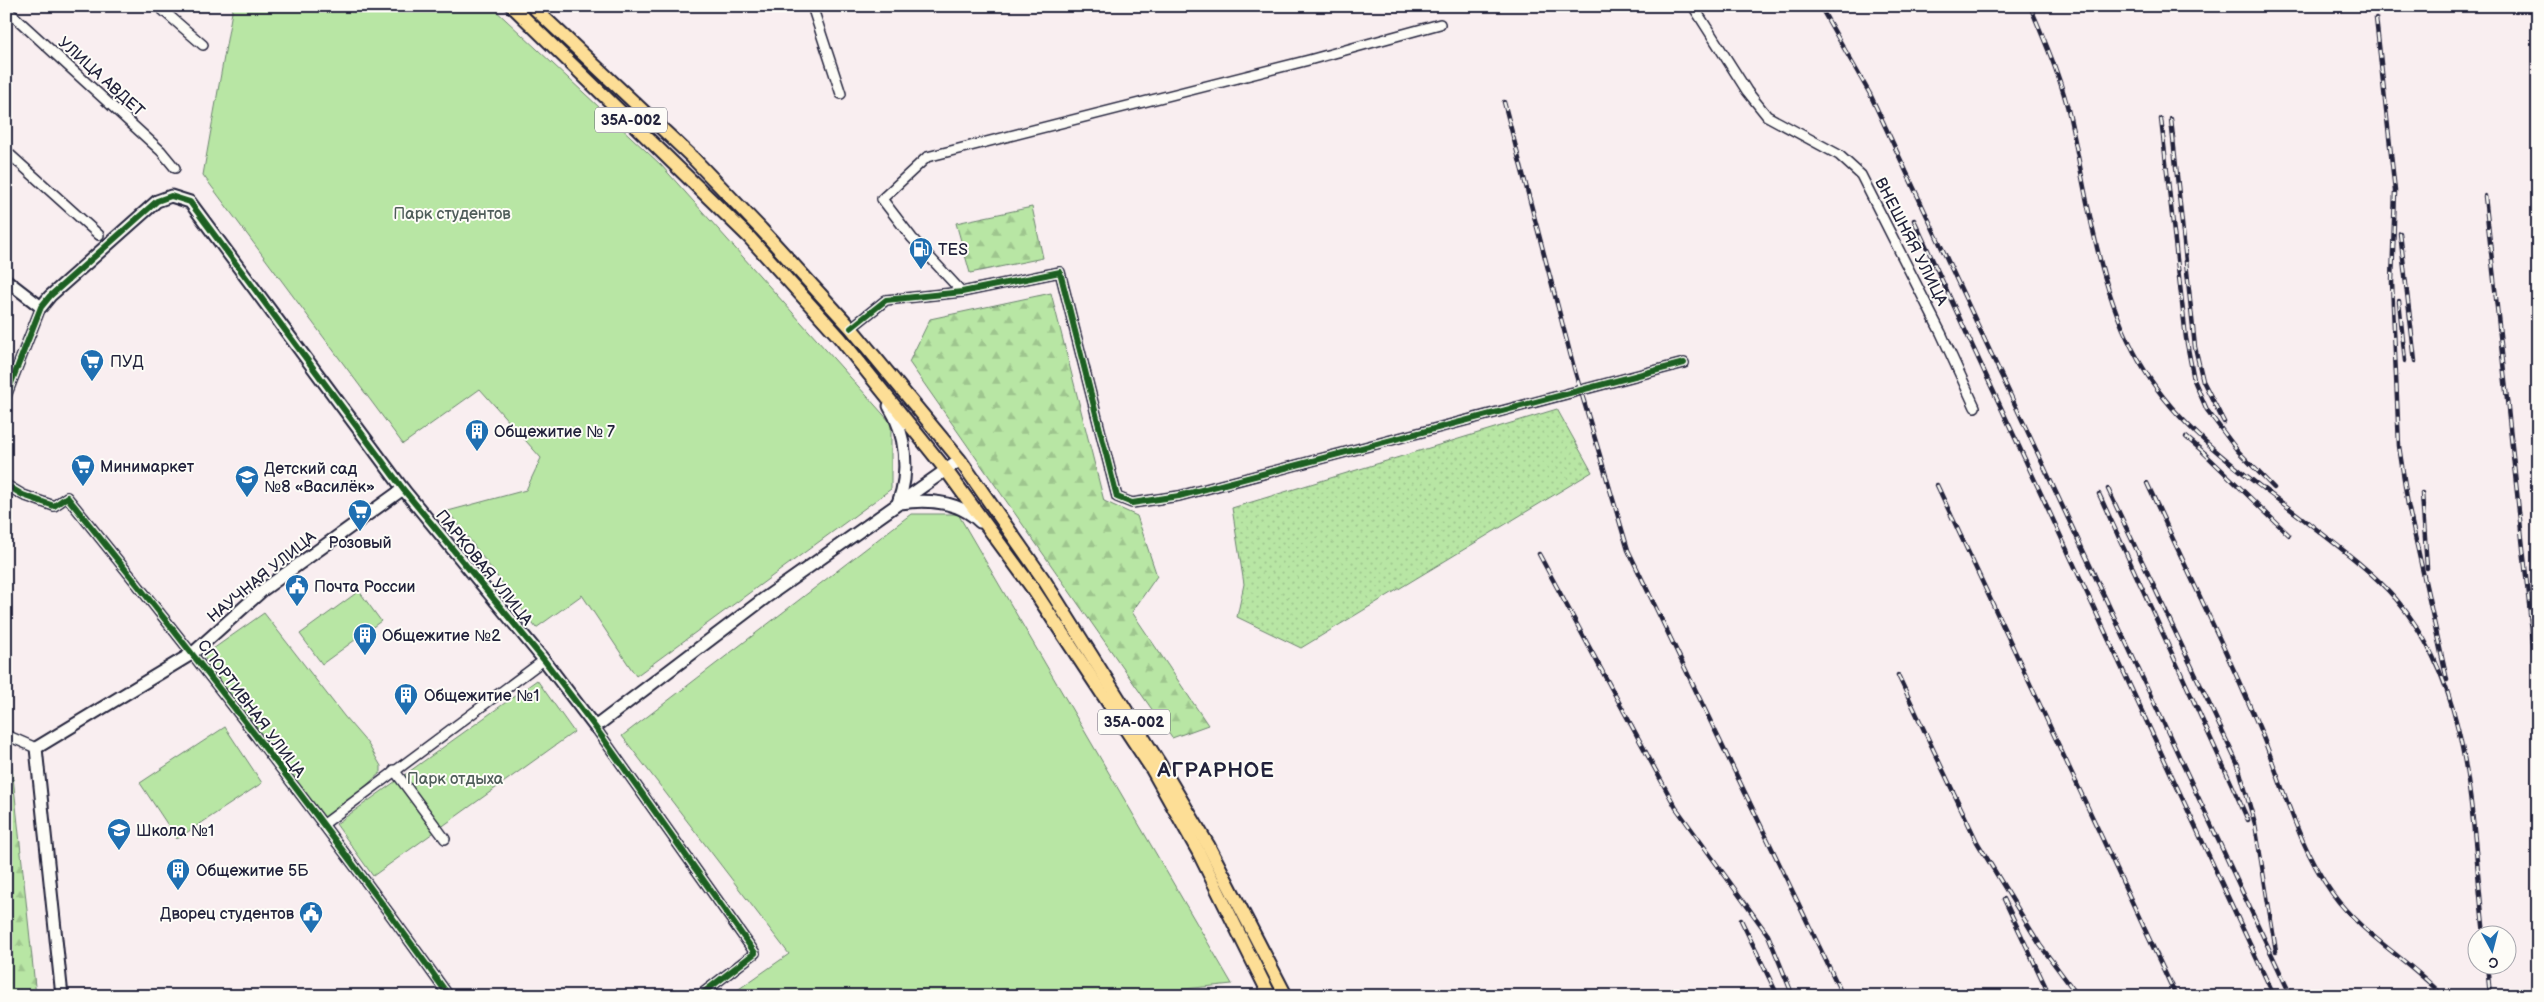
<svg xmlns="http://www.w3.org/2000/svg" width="2544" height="1002" font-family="'Balsamiq Sans',sans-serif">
	<defs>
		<pattern id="grass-dots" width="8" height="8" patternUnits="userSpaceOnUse" patternTransform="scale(1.25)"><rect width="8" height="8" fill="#b8e6a4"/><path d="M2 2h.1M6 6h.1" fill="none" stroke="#9ec58e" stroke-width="1.8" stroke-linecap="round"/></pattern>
		<pattern id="forest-firs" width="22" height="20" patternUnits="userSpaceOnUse" patternTransform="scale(1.25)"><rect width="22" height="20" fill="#b8e6a4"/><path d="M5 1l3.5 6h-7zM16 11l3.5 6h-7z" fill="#9ec58e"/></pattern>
	</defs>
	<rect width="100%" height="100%" fill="#f9eef0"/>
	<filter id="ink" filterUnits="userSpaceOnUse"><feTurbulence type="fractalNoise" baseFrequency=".02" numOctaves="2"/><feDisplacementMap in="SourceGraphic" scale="10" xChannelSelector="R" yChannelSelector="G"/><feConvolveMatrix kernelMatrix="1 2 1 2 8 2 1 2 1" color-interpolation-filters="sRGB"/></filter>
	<g filter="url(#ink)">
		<polygon fill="url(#grass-dots)" stroke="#6d8470" points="1557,409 1592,472 1301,648 1237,617 1244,584 1232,508"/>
		<g fill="url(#forest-firs)" stroke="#6d8470">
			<polygon points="1032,207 1043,258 970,273 956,223"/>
			<polygon points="1051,293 1104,501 1137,516 1157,576 1132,612 1208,725 1172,738 909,362 930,319"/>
			<polygon points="6,746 10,748 36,996 6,996"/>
		</g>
		<g fill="#b8e6a4" stroke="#6d8470">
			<polygon points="233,6 491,6 661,165 891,423 891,489 636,676 582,595 536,628 448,511 526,490 541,458 480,389 403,444 203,175"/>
			<polygon points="911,514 958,514 1232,984 1118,996 729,996 789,954 622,736"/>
			<polygon points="359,591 381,621 322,664 300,634"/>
			<polygon points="264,613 344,716 368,744 381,766 381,772 324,824 203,656"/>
			<polygon points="537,680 574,732 373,876 336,824"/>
			<polygon points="225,727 262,783 177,839 140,783"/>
		</g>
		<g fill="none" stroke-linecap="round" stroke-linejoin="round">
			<g stroke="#22223b" stroke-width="12">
				<g id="street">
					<polyline points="158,6 203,45"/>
					<polyline points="812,6 841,94"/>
					<polyline points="1693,6 1747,91 1767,116 1839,155 1861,175 1941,333 1975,407"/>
					<polyline points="6,9 161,151 175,168"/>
					<polyline points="6,151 99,235"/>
					<polyline points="962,292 912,238 882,199 927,157 1309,60 1440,24"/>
					<polyline points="851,328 886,300 962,292 1060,272 1117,497 1132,503 1179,496 1684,363"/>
					<polyline points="6,396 41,307"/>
					<path d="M6,485L23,495L54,506L67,497C199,660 327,825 449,996"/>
					<polyline points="595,727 755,953 699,996"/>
					<polyline points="6,735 36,748"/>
					<polyline points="394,770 445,839"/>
					<polyline points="324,824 544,660"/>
				</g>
			</g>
			<g stroke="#22223b" stroke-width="15">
				<g id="secondary">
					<polyline points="6,280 41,307 50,296 157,201 171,196 190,202 403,489 544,660 595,727 765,598 960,460"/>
					<path d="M889,406C906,433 910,473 898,503"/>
					<path d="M900,503C928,499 959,501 980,522"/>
					<polyline points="62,996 36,748 193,653 263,590 403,489"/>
				</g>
			</g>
			<g stroke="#22223b" stroke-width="16">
				<g id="primary">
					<polyline points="512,6 748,236 840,338 946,470 1033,589 1152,769 1198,851 1270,996"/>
					<polyline points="532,6 692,157 761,229 851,328 960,460 1044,580 1161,766 1208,845 1286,996"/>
				</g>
			</g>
			<use href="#street" stroke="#fdfcf7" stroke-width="9"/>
			<use href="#secondary" stroke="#fdfcf7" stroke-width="11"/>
			<use href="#primary" stroke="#fdde96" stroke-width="12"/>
			<g stroke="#22223b" stroke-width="4.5">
				<g id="rail">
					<polyline points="1820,6 1870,94 2291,996"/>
					<path d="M2030,6C2045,42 2062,80 2070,118C2089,203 2098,296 2145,371C2183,433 2246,475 2302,518C2334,543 2370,569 2396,599C2474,690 2471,823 2484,934"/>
					<polyline points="2376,18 2395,191 2392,282 2399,446 2408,505 2447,680"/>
					<polyline points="1504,102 1574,368 1628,550 1843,996"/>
					<polyline points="2161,119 2186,338 2194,380 2207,410 2237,450 2274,488"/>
					<polyline points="2171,119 2195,347 2203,381 2224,422"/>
					<polyline points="2485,196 2538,687"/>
					<polyline points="1914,220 2274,996"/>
					<polyline points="2400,233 2415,361"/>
					<polyline points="2399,301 2405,361"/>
					<polyline points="2186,437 2207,455"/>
					<polyline points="2203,452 2289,535"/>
					<path d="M2147,483C2184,564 2224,645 2259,727C2282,782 2297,844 2332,893C2362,935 2408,959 2443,996"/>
					<polyline points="1937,485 2176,996"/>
					<polyline points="2108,489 2238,765 2255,824 2276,951"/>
					<polyline points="2422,493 2427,568"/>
					<polyline points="2099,494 2248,820"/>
					<polyline points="1539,554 1676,808 1768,935 1793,996"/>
					<polyline points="1898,675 1977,842 2040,945 2078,996"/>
					<polyline points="2004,899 2050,996"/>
					<polyline points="1741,920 1778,996"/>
					<polyline points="2487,964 2490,996"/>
				</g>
			</g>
			<use href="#rail" stroke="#fdfcf7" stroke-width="2.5" stroke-dasharray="8" stroke-linecap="butt"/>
			<g stroke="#fdfcf7" stroke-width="9">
				<g id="cycleway">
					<polyline points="851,328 886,300 962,292 1060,272 1117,497 1132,503 1179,496 1684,363"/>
					<polyline points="6,396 41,307 50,296 157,201 171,196 190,202 403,489 544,660 595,727 755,953 699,996"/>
					<path d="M6,485L23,495L54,506L67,497C199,660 327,825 449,996"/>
				</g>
			</g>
			<use href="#cycleway" stroke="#1b5e20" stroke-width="6"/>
		</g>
	</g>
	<defs>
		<g id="fuel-pin" transform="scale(1.25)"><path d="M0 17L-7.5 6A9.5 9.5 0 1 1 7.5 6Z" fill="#1f6fb2" stroke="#fdfcf7"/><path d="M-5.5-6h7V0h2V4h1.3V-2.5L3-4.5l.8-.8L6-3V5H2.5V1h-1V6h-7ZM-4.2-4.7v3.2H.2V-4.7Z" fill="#fff"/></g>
		<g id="supermarket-pin" transform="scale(1.25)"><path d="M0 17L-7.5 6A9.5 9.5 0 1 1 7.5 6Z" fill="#1f6fb2" stroke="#fdfcf7"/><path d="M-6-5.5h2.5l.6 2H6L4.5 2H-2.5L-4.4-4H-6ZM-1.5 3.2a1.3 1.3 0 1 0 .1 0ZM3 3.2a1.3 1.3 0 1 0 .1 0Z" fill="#fff"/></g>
		<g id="building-pin" transform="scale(1.25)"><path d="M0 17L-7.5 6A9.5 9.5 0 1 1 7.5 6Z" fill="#1f6fb2" stroke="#fdfcf7"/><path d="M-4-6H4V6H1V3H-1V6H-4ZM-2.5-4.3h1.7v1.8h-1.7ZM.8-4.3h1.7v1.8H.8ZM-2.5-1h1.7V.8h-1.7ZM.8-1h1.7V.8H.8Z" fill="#fff"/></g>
		<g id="school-pin" transform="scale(1.25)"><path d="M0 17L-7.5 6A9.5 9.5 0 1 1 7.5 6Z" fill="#1f6fb2" stroke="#fdfcf7"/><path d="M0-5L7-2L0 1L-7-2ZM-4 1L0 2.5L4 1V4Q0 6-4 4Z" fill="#fff"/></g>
		<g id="civic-pin" transform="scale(1.25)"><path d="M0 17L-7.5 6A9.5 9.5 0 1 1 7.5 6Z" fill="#1f6fb2" stroke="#fdfcf7"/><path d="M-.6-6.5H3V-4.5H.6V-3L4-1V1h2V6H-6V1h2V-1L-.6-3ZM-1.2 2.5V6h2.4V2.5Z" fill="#fff"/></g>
	</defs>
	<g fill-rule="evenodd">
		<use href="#fuel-pin" x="921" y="249"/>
		<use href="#supermarket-pin" x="92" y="361"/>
		<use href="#building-pin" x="477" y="431"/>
		<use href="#supermarket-pin" x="83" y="466"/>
		<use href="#school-pin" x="247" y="477"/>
		<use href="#supermarket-pin" x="360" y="511"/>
		<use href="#civic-pin" x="297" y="586"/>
		<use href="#building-pin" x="365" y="635"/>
		<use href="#building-pin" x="406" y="695"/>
		<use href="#school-pin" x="119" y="830"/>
		<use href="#building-pin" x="178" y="870"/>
		<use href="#civic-pin" x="311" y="913"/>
	</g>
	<g text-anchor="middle" stroke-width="4" stroke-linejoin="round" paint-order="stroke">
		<g fill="#fdfcf7" stroke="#646373" stroke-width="1">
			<rect x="595" y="107.5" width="72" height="25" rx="4"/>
			<rect x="1098" y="709.5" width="72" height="25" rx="4"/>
		</g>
		<g font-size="15" font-weight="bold" fill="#22223b">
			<text x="631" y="125">35А-002</text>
			<text x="1134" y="727">35А-002</text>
		</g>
		<g font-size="16" fill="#22223b" stroke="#fdfcf7">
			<text transform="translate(102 76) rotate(42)" y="6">УЛИЦА АВДЕТ</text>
			<text transform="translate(1912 241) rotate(63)" y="6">ВНЕШНЯЯ УЛИЦА</text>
			<text transform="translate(485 567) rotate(51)" y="6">ПАРКОВАЯ УЛИЦА</text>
			<text transform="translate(261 576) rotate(-39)" y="6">НАУЧНАЯ УЛИЦА</text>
			<text transform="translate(252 708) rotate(53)" y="6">СПОРТИВНАЯ УЛИЦА</text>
		</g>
		<g font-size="16" fill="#4f5d5a" stroke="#fdfcf7">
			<text x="452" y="219">Парк студентов</text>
			<text x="455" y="784">Парк отдыха</text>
		</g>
		<g font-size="16" fill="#22223b" stroke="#fdfcf7" text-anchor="start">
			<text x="938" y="255">TES</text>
			<text x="110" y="367">ПУД</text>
			<text x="494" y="437">Общежитие № 7</text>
			<text x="100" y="472">Минимаркет</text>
			<text x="264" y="474">Детский сад<tspan x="264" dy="18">№8 «Василёк»</tspan></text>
			<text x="360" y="548" text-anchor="middle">Розовый</text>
			<text x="314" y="592">Почта России</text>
			<text x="382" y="641">Общежитие №2</text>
			<text x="424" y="701">Общежитие №1</text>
			<text x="136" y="836">Школа №1</text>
			<text x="196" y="876">Общежитие 5Б</text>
			<text x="294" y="919" text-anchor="end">Дворец студентов</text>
		</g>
		<g font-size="21" font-weight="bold" letter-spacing="1" fill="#22223b" stroke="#fdfcf7">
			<text x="1216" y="777">АГРАРНОЕ</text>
		</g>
	</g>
	<rect width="2544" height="1002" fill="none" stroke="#fdfcf7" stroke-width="25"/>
	<rect x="12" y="12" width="2519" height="977" fill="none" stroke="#22223b" stroke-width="2" filter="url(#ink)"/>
	<g transform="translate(2492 950) rotate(173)"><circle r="24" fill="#fdfcf7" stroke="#a5a5ac"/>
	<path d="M0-4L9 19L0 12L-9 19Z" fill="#1f6fb2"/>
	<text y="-8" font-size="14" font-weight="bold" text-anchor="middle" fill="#22223b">С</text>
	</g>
</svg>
